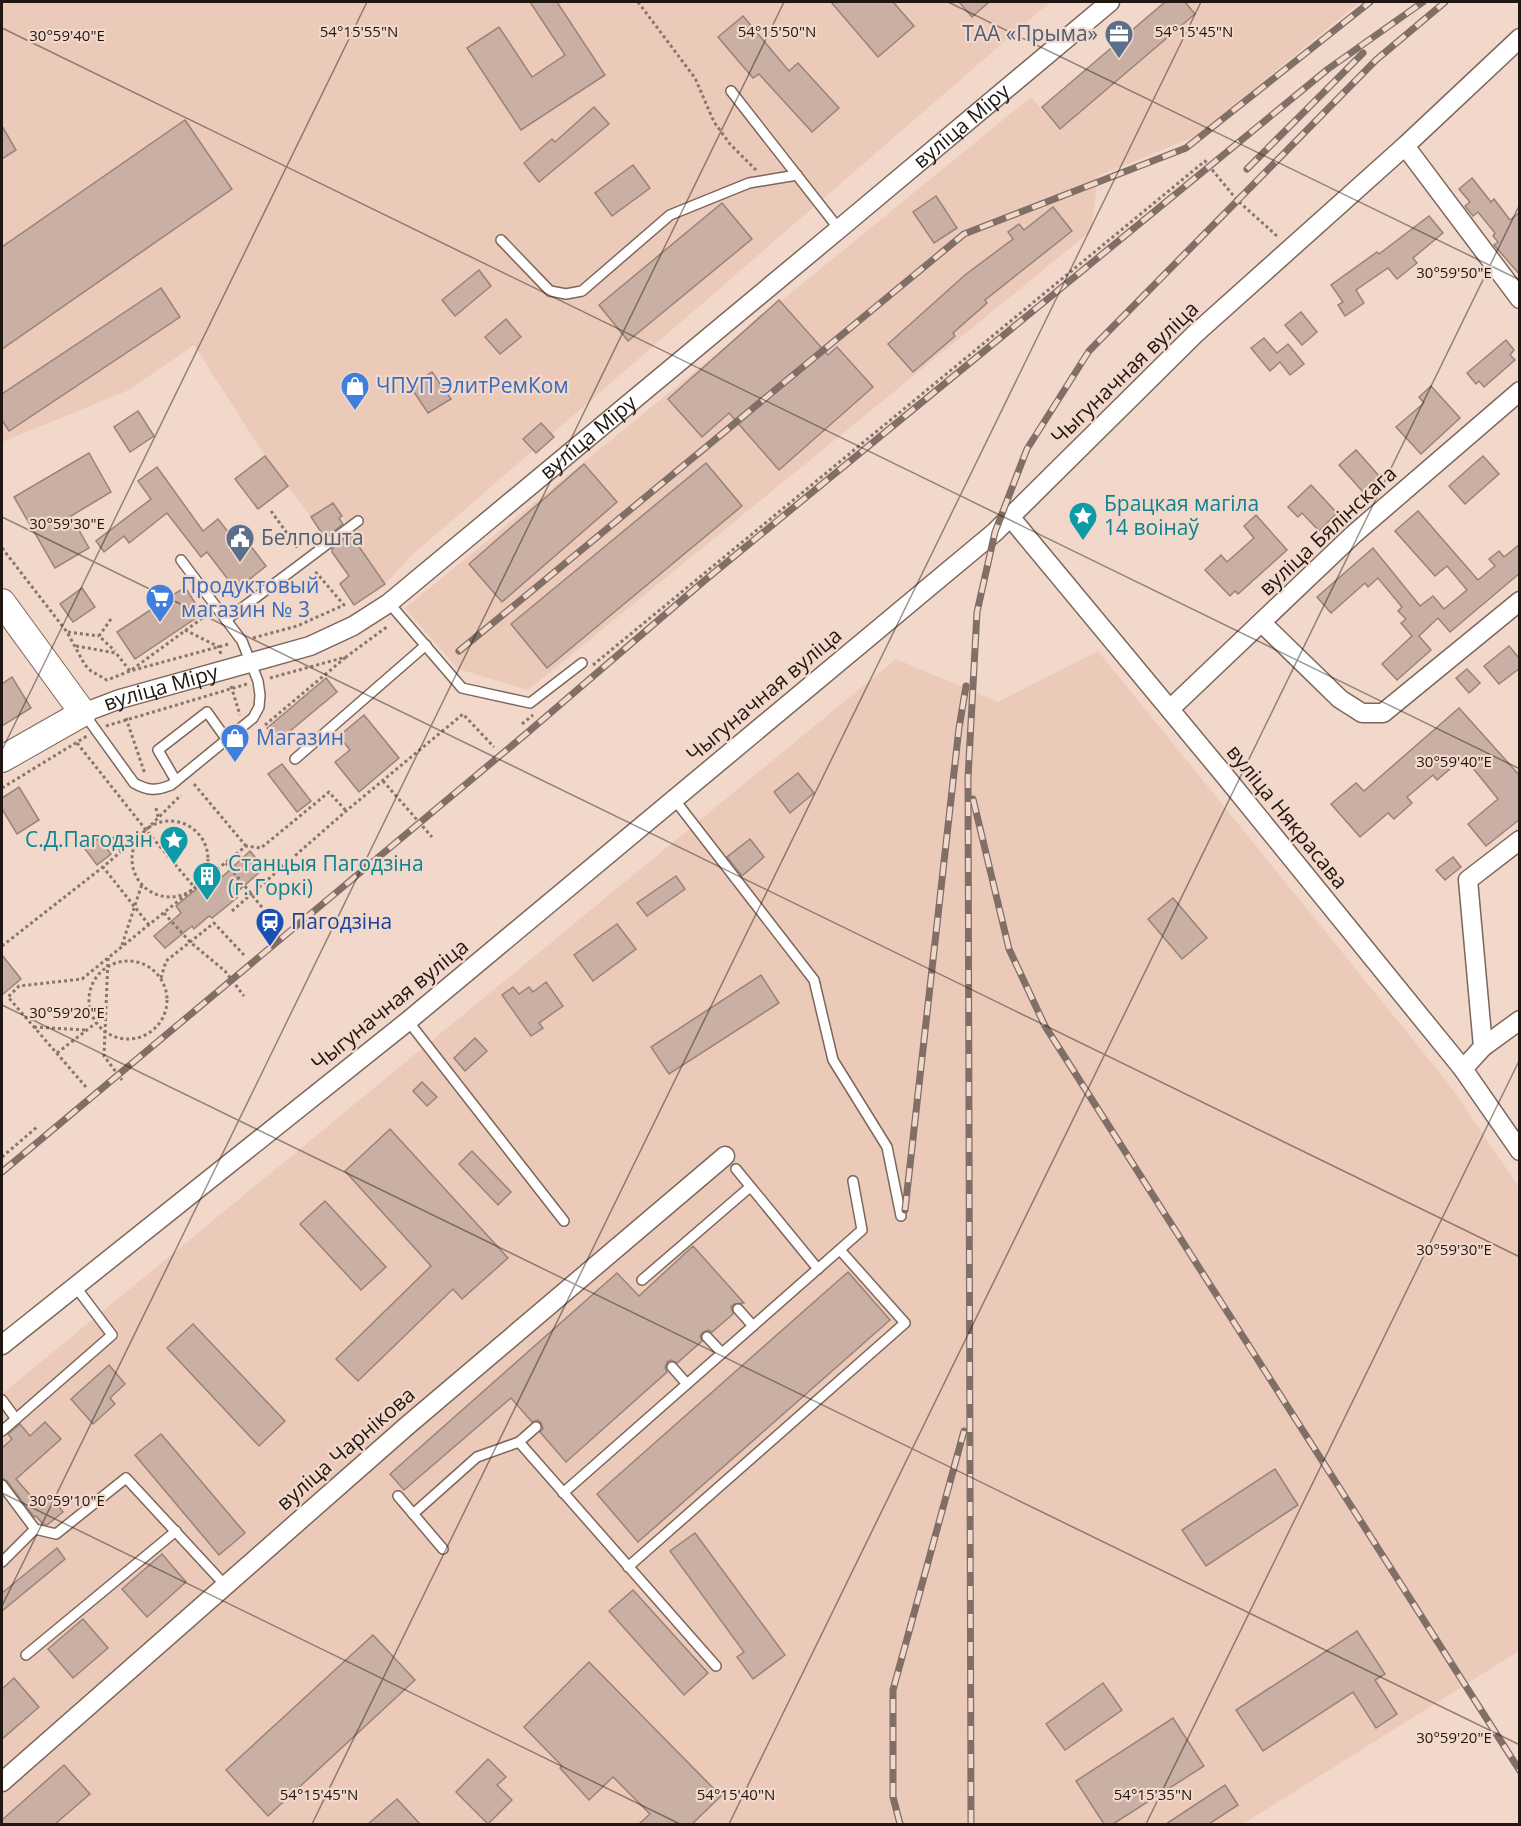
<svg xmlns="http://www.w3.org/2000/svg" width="1521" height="1826" font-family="'Open Sans',sans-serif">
	<rect width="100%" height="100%" fill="#f2d8ca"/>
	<g fill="#eccaba">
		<polygon points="2,2 1050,2 410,557 385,584 352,537 342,516 333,503 311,517 265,456 194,345 129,390 2,442"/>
		<polygon points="1165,2 1360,2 1196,136 1098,176 1091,231 528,690 458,669 405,608 1031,97 1075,148 1042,107"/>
		<polygon points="1098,651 1448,1083 1519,1187 1519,1651 1243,1824 2,1824 2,1394 896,659 998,702"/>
	</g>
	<g fill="#cab0a4" stroke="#9b8277" stroke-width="1.5">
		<polygon points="530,2 557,2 605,75 521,130 467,48 499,27 532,77 565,55"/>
		<polygon points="831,2 893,2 914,26 878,57"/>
		<polygon points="959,2 989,2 972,17"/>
		<polygon points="1165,2 1185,2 1195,14 1060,129 1042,107"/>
		<polygon points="743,16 789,71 798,63 839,108 812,132 759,74 753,78 718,37"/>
		<polygon points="594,107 609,124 539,182 524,163 552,139 555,142"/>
		<polygon points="185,120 232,189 2,349 2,247"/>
		<polygon points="2,126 16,150 2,159"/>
		<polygon points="633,165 650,188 612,216 595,193"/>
		<polygon points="1472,178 1491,202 1494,199 1510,220 1520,212 1520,275 1494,245 1498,242 1493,236 1495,233 1478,212 1473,216 1465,206 1470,202 1459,189"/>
		<polygon points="936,196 957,228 934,243 913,212"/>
		<polygon points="722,203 752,239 628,341 599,305"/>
		<polygon points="1053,207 1072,231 985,300 987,303 953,333 955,336 913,372 888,344 965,275 1013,239 1008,232 1019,224 1024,230"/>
		<polygon points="1429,216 1443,233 1413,258 1417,263 1397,279 1388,268 1356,290 1364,303 1345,316 1338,305 1343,302 1331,285 1377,252 1379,254"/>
		<polygon points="479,270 491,286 455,316 442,300"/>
		<polygon points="161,288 180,317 9,431 2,420 2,394"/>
		<polygon points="779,300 828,355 837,347 873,387 779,470 729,413 702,437 668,399"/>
		<polygon points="1301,312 1317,332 1302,345 1285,325"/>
		<polygon points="506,319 521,337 500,354 485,337"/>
		<polygon points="1264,338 1277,353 1288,344 1304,364 1290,375 1280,362 1270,371 1251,348"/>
		<polygon points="1506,340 1514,350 1510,355 1515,360 1484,387 1479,381 1476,384 1467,373"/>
		<polygon points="432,372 451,399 428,413 410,386"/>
		<polygon points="1431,386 1460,418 1421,454 1396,427 1424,403 1419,397"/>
		<polygon points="138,411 154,436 130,452 114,427"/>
		<polygon points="541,423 554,437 536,453 523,439"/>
		<polygon points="1356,450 1380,477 1363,492 1339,465"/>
		<polygon points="89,453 111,492 71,516 89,548 55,568 14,497"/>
		<polygon points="265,456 288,486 258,509 235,479"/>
		<polygon points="1483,456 1499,474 1465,504 1449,486"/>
		<polygon points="706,463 742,506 547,668 511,624"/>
		<polygon points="584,464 617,502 502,602 469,564"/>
		<polygon points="157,467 203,531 218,519 236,542 243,536 266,566 236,590 207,552 201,557 167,513 129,543 124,536 104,552 96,541 151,499 138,481"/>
		<polygon points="1311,485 1337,513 1319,531 1302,513 1298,517 1288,507"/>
		<polygon points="333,503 342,516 339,518 343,524 325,538 311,517"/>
		<polygon points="1418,511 1478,580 1495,566 1489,559 1499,551 1504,557 1520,544 1520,573 1450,632 1438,618 1419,636 1431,650 1397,680 1382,664 1412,636 1401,623 1406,619 1398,611 1402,607 1378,578 1368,587 1365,583 1331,613 1317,597 1373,548 1420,606 1433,596 1444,609 1467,590 1447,566 1435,576 1395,531"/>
		<polygon points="1256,515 1287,550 1238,594 1235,591 1230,596 1205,570 1221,555 1227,562 1254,538 1244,526"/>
		<polygon points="351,535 385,584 354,605 340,584 349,576 332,552 332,549"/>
		<polygon points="185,587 202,614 135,659 117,632"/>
		<polygon points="82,588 95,607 73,622 60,604"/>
		<polygon points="1509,646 1520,659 1520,668 1499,684 1484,666"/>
		<polygon points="1467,669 1480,683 1469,693 1456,678"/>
		<polygon points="12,677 31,708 2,726 2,684"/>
		<polygon points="326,678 337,692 278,741 267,728"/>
		<polygon points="1459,708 1520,776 1520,819 1486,846 1468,824 1498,799 1464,757 1437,780 1433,775 1407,797 1412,803 1394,819 1388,813 1360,837 1331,804 1356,783 1364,791"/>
		<polygon points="364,715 399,758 359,792 335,762 350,750 339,736"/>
		<polygon points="282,764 311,801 297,812 268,774"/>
		<polygon points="798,773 814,793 790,813 774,792"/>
		<polygon points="19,787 39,820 17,834 2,809 2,798"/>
		<polygon points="99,838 111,854 97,865 85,849"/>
		<polygon points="750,839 764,857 742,876 727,857"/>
		<polygon points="250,851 264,868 235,894 238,897 212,918 209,916 194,929 192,926 165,948 154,936 181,913 176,906 217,872 222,877"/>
		<polygon points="1453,857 1461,867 1445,880 1436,870"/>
		<polygon points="676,876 685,889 647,916 637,903"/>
		<polygon points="1173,898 1207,938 1182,959 1148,919"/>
		<polygon points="617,924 636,949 593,981 574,955"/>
		<polygon points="2,955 21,979 2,995"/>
		<polygon points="761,975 779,1003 669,1074 651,1047"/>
		<polygon points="546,982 563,1006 539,1023 543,1028 531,1036 502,995 513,987 519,994 529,987 533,992"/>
		<polygon points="475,1038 487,1051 465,1071 454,1058"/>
		<polygon points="422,1082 437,1097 427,1106 413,1091"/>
		<polygon points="390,1129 508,1258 462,1299 453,1289 358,1381 336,1359 431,1266 345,1171"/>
		<polygon points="472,1151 511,1192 498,1205 459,1164"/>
		<polygon points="325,1201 386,1267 361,1290 300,1224"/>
		<polygon points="693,1246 744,1303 734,1304 731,1307 733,1314 712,1332 708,1330 703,1332 700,1336 702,1341 677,1363 671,1360 667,1362 665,1368 667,1372 566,1462 540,1432 543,1429 541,1423 538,1420 532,1422 511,1398 404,1490 390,1474 617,1273 639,1296"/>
		<polygon points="848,1272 890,1320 638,1542 597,1494"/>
		<polygon points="193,1324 285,1421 259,1446 167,1348"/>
		<polygon points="109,1365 125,1384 110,1398 115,1404 93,1424 71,1399"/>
		<polygon points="45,1422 61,1439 16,1479 38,1504 49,1494 63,1512 47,1525 43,1524 36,1516 34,1517 7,1481 2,1478 2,1448 12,1439 8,1434 20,1424 30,1436"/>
		<polygon points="161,1434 245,1533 219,1555 135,1455"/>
		<polygon points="1275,1469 1298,1505 1206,1566 1182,1530"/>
		<polygon points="695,1533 785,1655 753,1679 737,1657 744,1652 670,1551"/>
		<polygon points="57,1548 65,1559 2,1611 2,1593"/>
		<polygon points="162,1554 186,1582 147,1617 122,1589"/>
		<polygon points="633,1590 708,1673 684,1695 609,1611"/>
		<polygon points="83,1619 108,1648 73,1678 48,1649"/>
		<polygon points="1357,1631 1385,1674 1375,1680 1397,1714 1376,1728 1353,1692 1263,1751 1236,1710"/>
		<polygon points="373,1635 415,1680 268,1816 226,1770"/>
		<polygon points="589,1662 721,1796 692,1824 639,1824 650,1814 613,1777 589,1800 560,1768 562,1766 524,1727"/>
		<polygon points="14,1678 39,1707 2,1739 2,1689"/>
		<polygon points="1103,1683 1122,1710 1065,1750 1046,1724"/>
		<polygon points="1173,1718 1204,1766 1113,1824 1104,1824 1076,1781"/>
		<polygon points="488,1759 506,1777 497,1785 512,1800 488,1824 456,1792"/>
		<polygon points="64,1765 90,1794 55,1824 2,1824 2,1820"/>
		<polygon points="1225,1785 1238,1805 1209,1824 1166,1824"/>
		<polygon points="397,1799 420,1824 368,1824"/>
	</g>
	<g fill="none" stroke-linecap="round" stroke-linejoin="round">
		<g stroke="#7d665a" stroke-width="12">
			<g id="lane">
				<polyline points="731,91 839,229"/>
				<polyline points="501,240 550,291 566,294 582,291 670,215 749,183 797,175"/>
				<polyline points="389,603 462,688 530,703 582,663"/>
				<polyline points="226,620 358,521"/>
				<path d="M85,715L134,783C148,791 156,791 171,785L253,718L259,707L260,695L258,681L242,641L181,560"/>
				<polyline points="295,759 426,645"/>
				<polyline points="176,781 158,750 207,712 227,740"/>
				<polyline points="674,799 814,980 833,1060 887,1147 901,1216"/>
				<polyline points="408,1021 564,1221"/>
				<polyline points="736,1169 818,1269"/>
				<polyline points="642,1280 750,1187"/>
				<polyline points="738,1309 753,1326"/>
				<polyline points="707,1337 722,1353"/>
				<polyline points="672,1367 687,1384"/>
				<polyline points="2,1400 16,1419"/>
				<polyline points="2,1431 112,1335 75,1286"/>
				<polyline points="519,1442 536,1427"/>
				<polyline points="2,1485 35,1529 56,1534 126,1478 224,1584"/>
				<polyline points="563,1493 862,1230 853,1181"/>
				<polyline points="398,1496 443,1549"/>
				<polyline points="413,1514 477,1457 519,1442 716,1666"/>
				<polyline points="2,1562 35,1529"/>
				<polyline points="628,1567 905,1323 840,1250"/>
				<polyline points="26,1655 176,1531"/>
			</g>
		</g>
		<g stroke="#7d665a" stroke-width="21">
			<g id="street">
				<polyline points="1405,146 1520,299"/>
				<polyline points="1011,518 1225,776 1463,1069 1520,1151"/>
				<polyline points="1262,623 1340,699 1362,713 1383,713 1520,601"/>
				<polyline points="1170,709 1354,534 1520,391"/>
				<path id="s1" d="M83,713L120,699L310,646L353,626L389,603L839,229L1110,2"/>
				<polyline points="1483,1047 1468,880 1520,840"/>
				<polyline points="1463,1069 1483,1047 1520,1020"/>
				<polyline points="2,1345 408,1021 995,532 1195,334 1405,146 1520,38"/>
				<polyline points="2,1782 408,1425 725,1156"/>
			</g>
		</g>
		<g stroke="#7d665a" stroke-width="28">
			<polyline id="secondary" points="2,602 83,713 2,759"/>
		</g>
		<g stroke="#88766d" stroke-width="3" stroke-dasharray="3 3" stroke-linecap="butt">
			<polyline points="638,2 695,78 714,122 730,144 756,170"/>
			<polyline points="271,511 299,550"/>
			<polyline points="2,548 67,632 85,665 91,671 107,680 130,671 229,644"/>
			<polyline points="111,619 99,636 115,651"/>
			<polyline points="185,630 219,647 221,655"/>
			<polyline points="68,632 99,636"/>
			<polyline points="253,638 297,626 344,605 314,570"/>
			<polyline points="76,646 116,653 130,671 208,614"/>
			<polyline points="593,665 1205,161 1237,200 1278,237"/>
			<polyline points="270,678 346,657 388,626"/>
			<polyline points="231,686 240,715"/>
			<polyline points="126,718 145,774"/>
			<polyline points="522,724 533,715"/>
			<polyline points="265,725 346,657"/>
			<polyline points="106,726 247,684"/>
			<polyline points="77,743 146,830 195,888"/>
			<polyline points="383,781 432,837"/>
			<polyline points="194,784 246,846"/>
			<polyline points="2,788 87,736"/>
			<polyline points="156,808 158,817"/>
			<circle cx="170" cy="859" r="38"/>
			<polyline points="112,837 121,851"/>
			<polyline points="226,863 278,927"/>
			<polyline points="232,911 346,811 463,714 494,747"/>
			<polyline points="164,913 190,942 225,971 244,996"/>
			<polyline points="149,925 103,867 146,830 181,795"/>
			<polyline points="122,945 142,884"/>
			<polyline points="2,946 103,867"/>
			<polyline points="108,958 104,1056 122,1080"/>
			<circle cx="128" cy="1000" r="39"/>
			<polyline points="161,978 166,961 214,923 244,955"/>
			<polyline points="34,1027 86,1030"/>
			<polyline points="57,1053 96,1023"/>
			<polyline points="86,1087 8,997 19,986 82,979 246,846 261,848 329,792 346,811"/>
			<polyline points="2,1157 37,1127"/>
		</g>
		<use href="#lane" stroke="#fff" stroke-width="9"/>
		<use href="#street" stroke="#fff" stroke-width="18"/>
		<use href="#secondary" stroke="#fff" stroke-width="26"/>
		<g stroke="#806f66" stroke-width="7">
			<g id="rail">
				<polyline points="1247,169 1363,53"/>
				<polyline points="459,651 964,234 1186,148 1370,2"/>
				<polyline points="973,799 1009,949 1045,1026 1520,1771"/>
				<polyline points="2,1172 527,733 704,581 1328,69 1423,2"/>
				<polyline points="905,1210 959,728 966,686"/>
				<polyline points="900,1824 893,1797 893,1690 964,1431"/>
				<polyline points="971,1824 968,778 977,612 995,532 1027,449 1089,351 1376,60 1445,2"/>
			</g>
		</g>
		<use href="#rail" stroke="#f2d8ca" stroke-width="4.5" stroke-dasharray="14" stroke-linecap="butt"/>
	</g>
	<path fill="none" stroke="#201712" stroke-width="1.5" stroke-opacity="0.45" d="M948,2L1520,280M2,28L1520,769M2,517L1520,1257M2,750L367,2M2,1005L1520,1745M2,1493L680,1824M2,1606L784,2M312,1824L1201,2M729,1824L1520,204M1146,1824L1520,1059"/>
	<defs>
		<g id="office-pin" transform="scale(1.5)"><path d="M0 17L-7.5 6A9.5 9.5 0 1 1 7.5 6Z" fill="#5c6f8a" stroke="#f2d8ca"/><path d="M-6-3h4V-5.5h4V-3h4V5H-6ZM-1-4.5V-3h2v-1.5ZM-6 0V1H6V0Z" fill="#fff"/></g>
		<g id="shop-pin" transform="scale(1.5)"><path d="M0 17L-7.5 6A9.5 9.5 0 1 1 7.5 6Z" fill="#3f7fe0" stroke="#f2d8ca"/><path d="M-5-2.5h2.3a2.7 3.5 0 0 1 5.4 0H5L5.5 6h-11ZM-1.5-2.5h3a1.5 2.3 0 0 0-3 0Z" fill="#fff"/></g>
		<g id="sight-pin" transform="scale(1.5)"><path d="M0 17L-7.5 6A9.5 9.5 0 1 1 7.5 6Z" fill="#0f9aa8" stroke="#f2d8ca"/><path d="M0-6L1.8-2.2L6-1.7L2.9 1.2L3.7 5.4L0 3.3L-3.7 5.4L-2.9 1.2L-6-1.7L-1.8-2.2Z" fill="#fff"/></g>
		<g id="civic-pin" transform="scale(1.5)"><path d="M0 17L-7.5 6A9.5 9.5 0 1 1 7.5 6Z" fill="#5c6f8a" stroke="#f2d8ca"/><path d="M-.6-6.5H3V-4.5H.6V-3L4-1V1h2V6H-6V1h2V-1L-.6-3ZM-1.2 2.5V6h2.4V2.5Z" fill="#fff"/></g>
		<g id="supermarket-pin" transform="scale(1.5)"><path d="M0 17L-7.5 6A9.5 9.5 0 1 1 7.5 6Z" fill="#3f7fe0" stroke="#f2d8ca"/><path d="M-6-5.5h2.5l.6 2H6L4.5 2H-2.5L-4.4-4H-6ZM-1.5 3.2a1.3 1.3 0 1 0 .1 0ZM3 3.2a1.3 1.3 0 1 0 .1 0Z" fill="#fff"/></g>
		<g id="building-pin" transform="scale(1.5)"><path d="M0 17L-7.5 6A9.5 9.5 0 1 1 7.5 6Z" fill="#0f9aa8" stroke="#f2d8ca"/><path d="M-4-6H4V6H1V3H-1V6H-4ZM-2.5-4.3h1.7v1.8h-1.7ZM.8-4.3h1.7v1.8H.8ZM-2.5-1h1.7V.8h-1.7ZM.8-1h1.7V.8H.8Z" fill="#fff"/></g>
		<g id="station-pin" transform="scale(1.5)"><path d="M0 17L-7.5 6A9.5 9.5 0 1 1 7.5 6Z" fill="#1a4fb4" stroke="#f2d8ca"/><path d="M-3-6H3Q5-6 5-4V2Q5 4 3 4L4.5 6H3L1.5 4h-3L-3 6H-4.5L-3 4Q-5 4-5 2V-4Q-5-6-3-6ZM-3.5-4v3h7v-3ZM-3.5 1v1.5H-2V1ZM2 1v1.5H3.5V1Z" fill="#fff"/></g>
	</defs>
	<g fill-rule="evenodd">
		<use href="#office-pin" x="1119" y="34"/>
		<use href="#shop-pin" x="355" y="386"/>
		<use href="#sight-pin" x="1083" y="516"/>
		<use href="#civic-pin" x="240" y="538"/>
		<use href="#supermarket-pin" x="160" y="598"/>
		<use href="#shop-pin" x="235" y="738"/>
		<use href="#sight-pin" x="174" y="840"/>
		<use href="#building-pin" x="207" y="876"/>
		<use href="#station-pin" x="270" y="922"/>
	</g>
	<g text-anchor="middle" stroke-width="4.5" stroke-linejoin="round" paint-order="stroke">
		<g font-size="21" fill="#4e5e75" stroke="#f2d8ca" text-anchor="end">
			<text x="1098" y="41">ТАА «Прыма»</text>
			<text x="261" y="545" text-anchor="start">Белпошта</text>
		</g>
		<g font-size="21" fill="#201712" stroke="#f2d8ca">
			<text dy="7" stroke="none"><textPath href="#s1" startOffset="1072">вуліца Міру</textPath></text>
			<text transform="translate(1125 373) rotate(-44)" y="7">Чыгуначная вуліца</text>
			<text dy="7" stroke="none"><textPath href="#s1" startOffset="586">вуліца Міру</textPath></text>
			<text transform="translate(1328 531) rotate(-43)" y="7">вуліца Бялінскага</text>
			<text dy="7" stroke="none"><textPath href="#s1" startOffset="82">вуліца Міру</textPath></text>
			<text transform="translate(764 695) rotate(-40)" y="7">Чыгуначная вуліца</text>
			<text transform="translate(1287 817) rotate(51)" y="7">вуліца Някрасава</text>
			<text transform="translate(390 1005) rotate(-39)" y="7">Чыгуначная вуліца</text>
			<text transform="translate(346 1449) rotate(-41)" y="7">вуліца Чарнікова</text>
		</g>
		<g font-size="21" fill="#366cbe" stroke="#f2d8ca" text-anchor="start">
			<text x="376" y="393">ЧПУП ЭлитРемКом</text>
			<text x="181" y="593">Продуктовый<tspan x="181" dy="24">магазин № 3</tspan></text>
			<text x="256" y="745">Магазин</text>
		</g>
		<g font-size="21" fill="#0d838f" stroke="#f2d8ca" text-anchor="start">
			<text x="1104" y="511">Брацкая магіла<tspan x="1104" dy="24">14 воінаў</tspan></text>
			<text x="153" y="847" text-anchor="end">С.Д.Пагодзін</text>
			<text x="228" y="871">Станцыя Пагодзіна<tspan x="228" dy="24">(г. Горкі)</tspan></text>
		</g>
		<g font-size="21" fill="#164399" stroke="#f2d8ca" text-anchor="start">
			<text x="291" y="929">Пагодзіна</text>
		</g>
	</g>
	<g font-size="15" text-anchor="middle" fill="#201712" stroke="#f2d8ca" stroke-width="4.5" stroke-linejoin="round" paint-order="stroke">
		<text x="359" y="37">54°15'55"N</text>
		<text x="777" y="37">54°15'50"N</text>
		<text x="1194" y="37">54°15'45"N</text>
		<text x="67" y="41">30°59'40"E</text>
		<text x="1454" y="278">30°59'50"E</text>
		<text x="67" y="529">30°59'30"E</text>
		<text x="1454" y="767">30°59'40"E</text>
		<text x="67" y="1018">30°59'20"E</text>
		<text x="1454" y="1255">30°59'30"E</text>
		<text x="67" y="1506">30°59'10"E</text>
		<text x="1454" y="1743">30°59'20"E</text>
		<text x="319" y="1800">54°15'45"N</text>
		<text x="736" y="1800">54°15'40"N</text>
		<text x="1153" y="1800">54°15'35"N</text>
	</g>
	<rect width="1521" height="1826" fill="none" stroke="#201712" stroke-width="6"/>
</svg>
